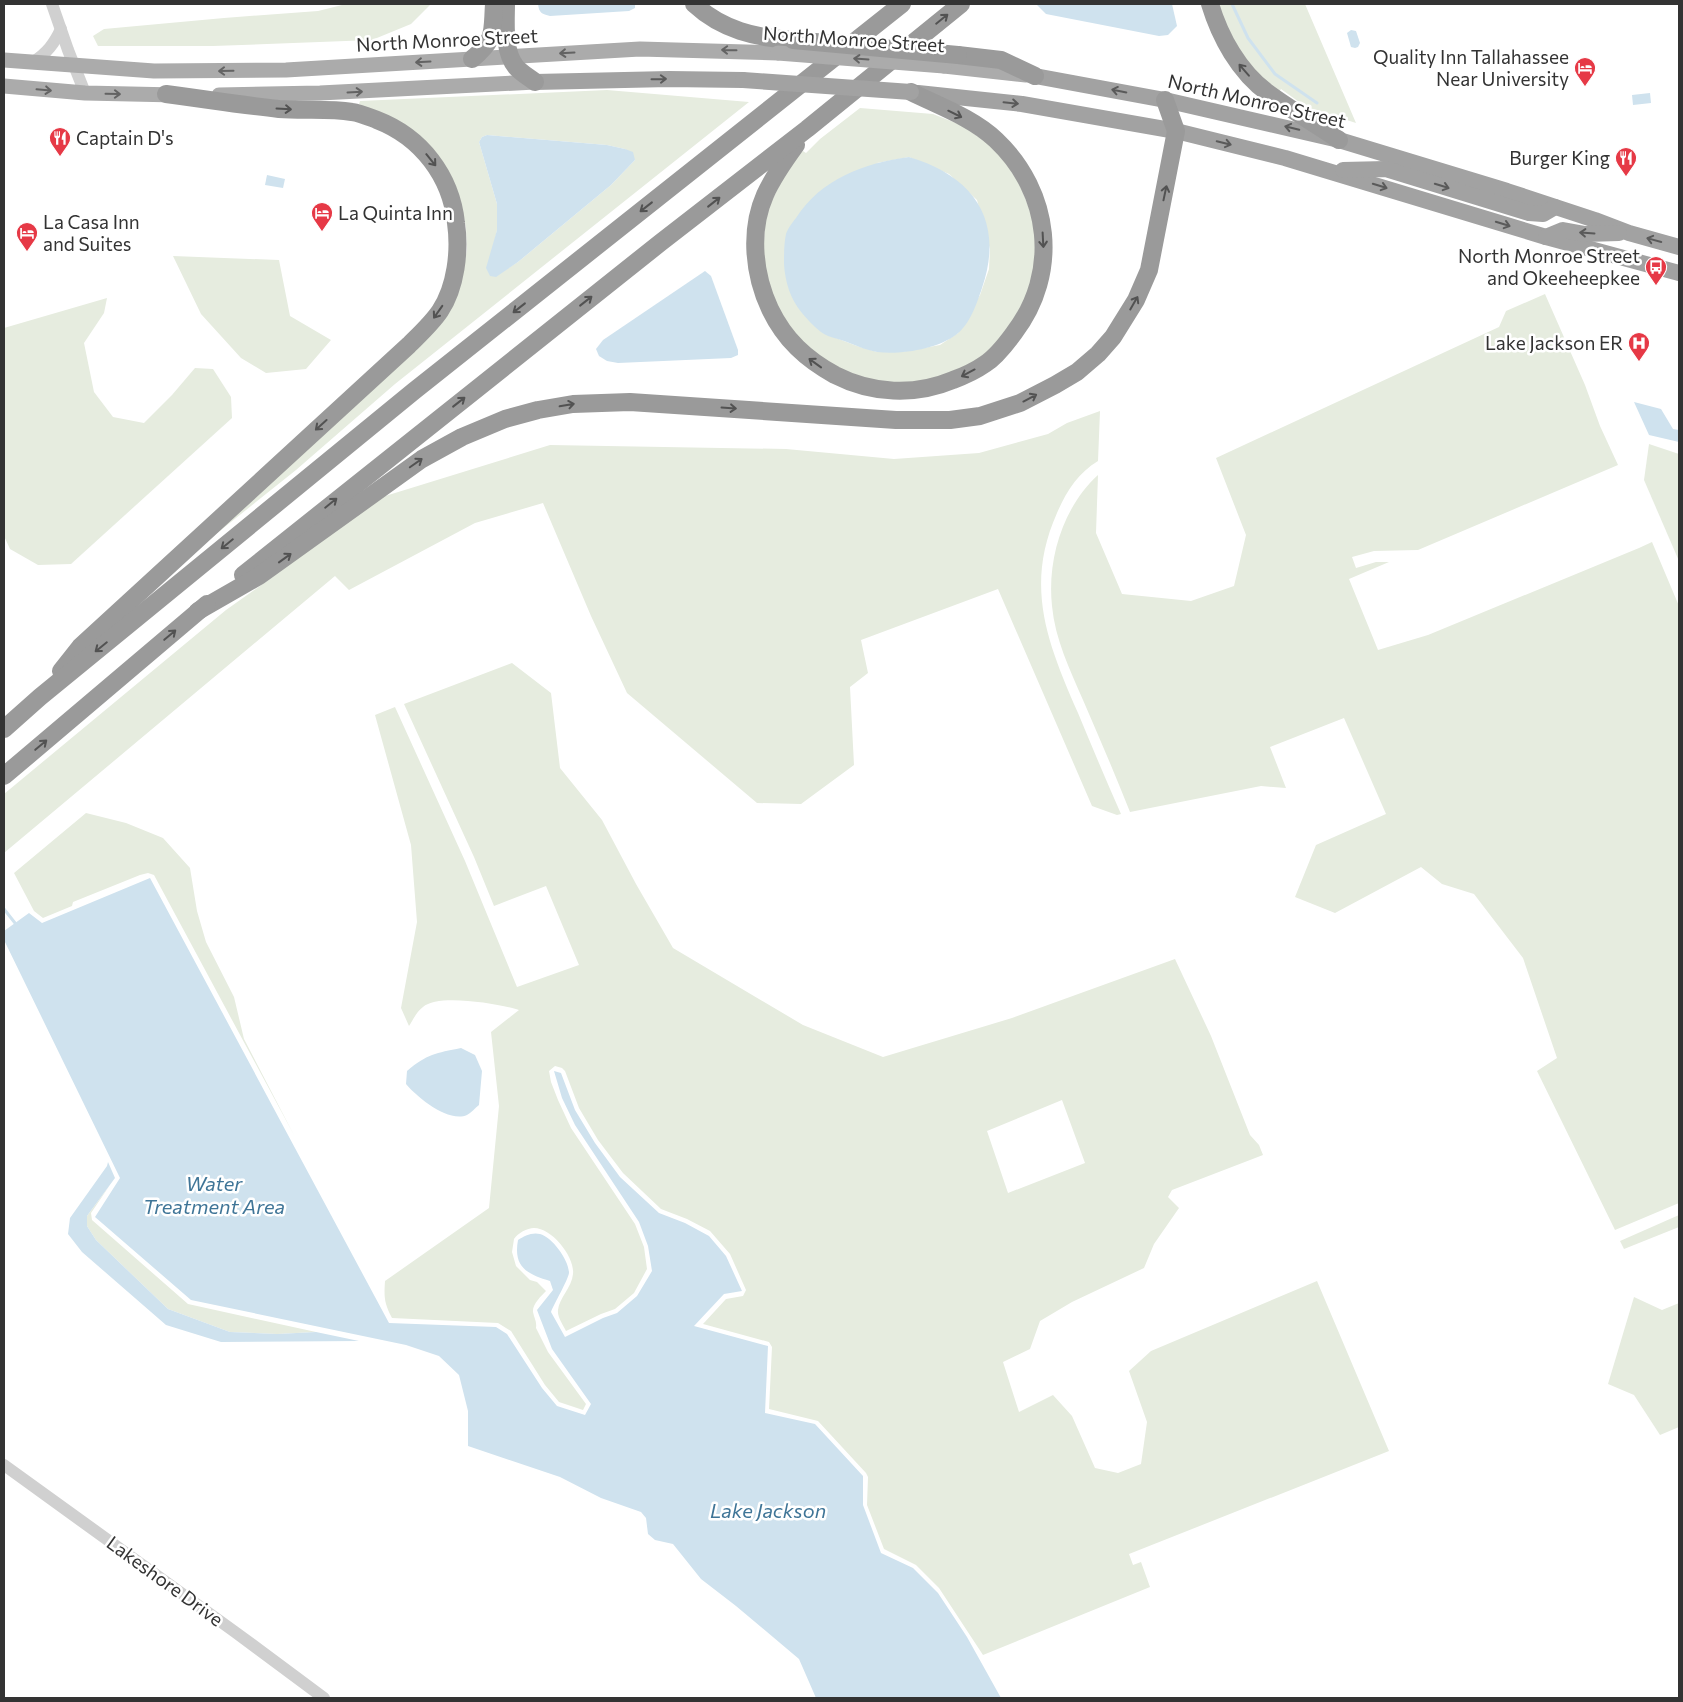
<svg xmlns="http://www.w3.org/2000/svg" width="1683" height="1702" font-family="Commissioner,sans-serif">
	<rect width="100%" height="100%" fill="#fff"/>
	<g fill="#e6ecdf" fill-rule="evenodd">
		<polygon points="346,4 431,4 411,24 372,40 213,46 98,46 93,36 104,29 224,18 318,11"/>
		<polygon points="1214,4 1305,4 1356,123 1306,107 1281,89 1279,92 1252,73"/>
		<path d="M607,90L749,102L395,384L296,470L186,558L381,376L463,272L467,250L466,227L460,199L454,183L371,111L359,104L360,101ZM487,135L607,145L625,149L635,160L611,185L518,262L496,276L493,249L497,230V204L479,142L482,137Z"/>
		<path d="M860,108L933,114L961,125L989,144L1000,155L1017,177L1035,224L1036,257L1027,298L999,342L971,365L925,382L880,384L824,364L784,324L763,272L765,215L791,162L803,151L806,153L820,139ZM909,157L949,174L977,200L990,249L989,269L980,295L958,333L940,345L901,352H877L857,346L823,333L877,163Z"/>
		<polygon points="173,256 279,260 290,316 331,340 306,369 266,373 241,358 201,314"/>
		<path d="M1545,294L1585,385L1600,426L1618,465L1418,550L1374,551L1352,557L1356,568L1376,562H1389L1349,579L1378,650L1428,635L1639,548L1652,542L1679,606V1203L1615,1230L1537,1071L1557,1058L1523,958L1474,894L1442,884L1421,867L1335,913L1295,897L1316,845L1386,814L1344,718L1270,747L1286,788L1261,786L1130,812C1115,774 1099,737 1083,700C1070,670 1055,639 1052,606C1047,559 1063,507 1098,475L1096,533L1122,594L1191,601L1234,586L1246,535L1216,458L1499,327L1506,311Z"/>
		<polygon points="107,298 104,313 84,343 94,392 113,417 144,423 172,395 195,368 213,369 231,397 232,418 71,564 38,565 10,549 4,536 4,328"/>
		<path d="M1100,411L1098,461C1078,473 1066,492 1057,513C1024,587 1048,644 1078,713C1092,747 1106,780 1121,814L1117,815L1092,806L998,589L861,640L868,673L850,687L854,765L801,804L757,803L627,693L591,616L543,503L475,523L349,590L335,576L4,853V794L226,610L260,586L338,527L382,497L550,445L786,449L894,459L979,453L1048,434L1067,423Z"/>
		<polygon points="1649,444 1679,454 1679,561 1644,480"/>
		<path d="M512,663L551,693L560,768L602,820L636,884L673,948L803,1025L883,1057L1012,1018L1175,959L1211,1036L1250,1135L1259,1145L1263,1155L1172,1190L1168,1197L1179,1208L1154,1244L1144,1268L1072,1302L1040,1321L1030,1349L1003,1362L1019,1412L1053,1395L1072,1416L1095,1468L1118,1473L1141,1464L1147,1422L1129,1371L1151,1351L1317,1281L1389,1451L1129,1554L1133,1565L1141,1562L1150,1587L983,1655L939,1588L916,1565L884,1549L867,1505L868,1477L866,1473L818,1421L769,1409L772,1347L769,1342L703,1324L726,1299L743,1296L746,1290L730,1254L710,1231L687,1219L661,1209L623,1173L598,1140L579,1108L565,1071L562,1068L555,1066L549,1071L551,1082L558,1100L571,1128L635,1224L644,1247L647,1269L634,1293L615,1309L601,1314L566,1331C563,1325 557,1317 558,1310C559,1298 572,1287 573,1274C575,1257 552,1228 534,1228C527,1228 518,1233 514,1239L512,1252L516,1266L530,1280L537,1282L546,1291C541,1296 532,1305 533,1312C534,1318 537,1321 536,1328L548,1352L586,1404L583,1410L559,1402L545,1385L511,1331L498,1323L392,1318C384,1303 384,1297 385,1281L489,1208L499,1106L491,1032L519,1010C500,1004 438,993 423,1007C417,1011 413,1020 409,1026L401,1008L417,922L411,845L375,715L395,707L465,861L517,987L579,965L546,886L494,906L474,857L404,704ZM1062,1100L1085,1163L1008,1193L987,1131Z"/>
		<polygon points="86,813 126,823 163,838 190,868 197,911 206,942 234,997 244,1039 295,1137 154,875 148,873 140,875 73,902 72,906 43,918 34,911 14,873"/>
		<polygon points="110,1185 91,1213 92,1220 188,1304 316,1332 277,1334 230,1332 168,1309 96,1240 87,1226 87,1216"/>
		<polygon points="1679,1215 1679,1227 1624,1249 1620,1241"/>
		<polygon points="1634,1297 1662,1310 1679,1303 1679,1427 1660,1435 1634,1395 1608,1384"/>
	</g>
	<g fill="#cfe2ee">
		<path d="M538,4H635V8L629,11L550,16C542,14 539,13 538,4Z"/>
		<polygon points="1036,4 1172,4 1177,26 1168,35 1159,36 1046,14"/>
		<polygon points="1351,30 1356,31 1360,43 1358,47 1355,48 1351,47 1347,33"/>
		<polygon points="1650,93 1651,103 1633,105 1632,95"/>
		<polygon points="487,135 607,145 625,149 633,152 635,160 611,185 518,262 496,277 490,276 486,268 497,230 497,204 479,142 482,137"/>
		<path d="M909,157C974,176 1005,221 982,288C977,303 970,324 957,334C938,349 901,355 877,352C865,350 853,344 841,340C836,338 829,337 824,334C816,329 808,320 802,313C790,299 785,281 784,264C784,254 784,243 786,234C788,228 793,222 796,218C821,179 864,163 909,157Z"/>
		<polygon points="267,175 285,179 283,188 265,185"/>
		<polygon points="705,271 711,276 738,350 738,355 731,358 618,363 607,361 599,356 596,349 603,340"/>
		<polygon points="1634,402 1661,409 1673,429 1679,430 1679,442 1649,435"/>
		<path d="M150,878L389,1323L496,1327L507,1334L542,1388L557,1406L585,1415L591,1404L552,1349L537,1310L553,1290L550,1281C527,1274 513,1267 518,1240C524,1236 532,1232 540,1234C552,1237 569,1260 569,1273C568,1280 554,1304 551,1312L565,1337L603,1318L617,1313L637,1296L652,1271L648,1246L639,1222L575,1125L562,1098L554,1071L561,1073L575,1110L595,1143L620,1177L659,1213L685,1223L709,1236L726,1256L742,1291L724,1294L694,1326L768,1346L765,1413L815,1424L863,1476V1505L881,1553L913,1568L938,1593L967,1637L1001,1698H816L799,1659L736,1606L701,1579L673,1544L655,1540L648,1534L646,1518L641,1512L601,1498L560,1477L468,1446V1411L459,1375L439,1356L406,1345L191,1300L95,1217L120,1178L4,940V931L29,913L42,923Z"/>
		<path d="M461,1048L475,1055L482,1071L479,1105C475,1108 471,1113 467,1115C448,1123 417,1097 406,1084L407,1071C427,1054 436,1053 461,1048Z"/>
		<polygon points="108,1162 115,1178 87,1216 87,1226 96,1240 168,1309 230,1332 277,1334 316,1332 359,1341 221,1342 166,1325 82,1252 68,1234 70,1218 107,1166"/>
	</g>
	<g fill="none" stroke-linecap="round" stroke-linejoin="round">
		<g stroke="#cfe2ee" stroke-width="3">
			<polyline points="1232,4 1248,38 1275,74 1317,103"/>
			<polyline points="4,909 15,923"/>
		</g>
		<g stroke="#d0d0d0" stroke-width="12">
			<polyline points="52,4 68,50 85,93"/>
			<path d="M33,62C47,53 54,44 61,29"/>
			<polyline points="4,1465 235,1632 324,1698"/>
		</g>
		<g stroke="#ababab" stroke-width="15">
			<polyline points="4,60 154,71 286,70 640,49 778,53"/>
			<polyline points="944,66 1026,75"/>
			<polyline points="4,86 85,93 176,95"/>
			<polyline points="219,95 320,93 535,82"/>
		</g>
		<g stroke="#a2a2a2" stroke-width="16">
			<polyline points="1035,76 1165,100 1339,140 1507,191 1595,220 1629,233 1679,247"/>
			<polyline points="535,82 669,79 743,80"/>
			<polyline points="918,93 1022,104 1176,131 1285,158 1546,237 1679,273"/>
			<polyline points="1343,170 1386,169 1529,213 1543,214 1555,207"/>
			<polyline points="1546,237 1563,230 1585,234 1619,233"/>
		</g>
		<g stroke="#9a9a9a" stroke-width="18">
			<path d="M506,4C506,23 503,51 516,67C521,73 529,77 535,82"/>
			<path d="M694,4C722,30 756,38 793,40"/>
			<path d="M1210,4C1220,37 1239,72 1268,93C1291,110 1316,124 1339,140"/>
			<polyline points="958,55 1001,60 1035,76"/>
			<path d="M472,59C496,39 492,33 494,4"/>
			<path d="M796,145C785,160 773,177 765,195C749,231 754,275 770,309C785,340 806,359 835,375C872,394 915,396 953,380C964,376 975,371 985,364C996,357 1006,344 1014,333C1060,273 1051,192 996,140C973,118 939,106 911,92"/>
			<polyline points="243,575 660,243 807,129 961,4"/>
			<polyline points="198,611 259,576 422,459 462,437 505,419 538,410 573,404 630,402 896,420 950,420 980,416 1020,403 1055,385 1077,372 1098,354 1113,337 1136,300 1149,270 1176,131 1165,100"/>
			<path d="M61,671L80,647L409,345C420,334 432,323 440,311C456,287 460,251 456,223C451,176 421,137 377,120C369,117 360,113 352,112C328,108 303,111 279,109C242,105 204,99 166,94"/>
			<polyline points="4,729 40,697 414,391 902,4"/>
			<polyline points="4,776 207,604"/>
		</g>
		<polyline stroke="#ababab" stroke-width="15" points="778,53 944,66"/>
		<polyline stroke="#a2a2a2" stroke-width="16" points="743,80 911,92"/>
		<polyline stroke="#9a9a9a" stroke-width="18" points="793,40 958,55"/>
	</g>
	<defs><path id="oneway-shaft" d="M-6 0H5M1.5-3L5.5 0L1.5 3" fill="none" stroke-width="1.6" stroke-linecap="round" stroke-linejoin="round" transform="scale(1.25)"/></defs>
	<g stroke="#525252">
		<use href="#oneway-shaft" transform="translate(942 19) rotate(-39)"/>
		<use href="#oneway-shaft" transform="translate(1244 70) rotate(-131)"/>
		<use href="#oneway-shaft" transform="translate(284 109) rotate(3)"/>
		<use href="#oneway-shaft" transform="translate(955 114) rotate(26)"/>
		<use href="#oneway-shaft" transform="translate(431 160) rotate(51)"/>
		<use href="#oneway-shaft" transform="translate(1165 193) rotate(-78)"/>
		<use href="#oneway-shaft" transform="translate(714 202) rotate(-38)"/>
		<use href="#oneway-shaft" transform="translate(646 207) rotate(142)"/>
		<use href="#oneway-shaft" transform="translate(1043 240) rotate(87)"/>
		<use href="#oneway-shaft" transform="translate(586 301) rotate(-38)"/>
		<use href="#oneway-shaft" transform="translate(1134 303) rotate(-60)"/>
		<use href="#oneway-shaft" transform="translate(519 308) rotate(142)"/>
		<use href="#oneway-shaft" transform="translate(438 312) rotate(125)"/>
		<use href="#oneway-shaft" transform="translate(815 363) rotate(-144)"/>
		<use href="#oneway-shaft" transform="translate(968 373) rotate(152)"/>
		<use href="#oneway-shaft" transform="translate(1030 398) rotate(-28)"/>
		<use href="#oneway-shaft" transform="translate(459 402) rotate(-38)"/>
		<use href="#oneway-shaft" transform="translate(567 405) rotate(-10)"/>
		<use href="#oneway-shaft" transform="translate(729 408) rotate(4)"/>
		<use href="#oneway-shaft" transform="translate(321 425) rotate(138)"/>
		<use href="#oneway-shaft" transform="translate(416 463) rotate(-35)"/>
		<use href="#oneway-shaft" transform="translate(331 503) rotate(-39)"/>
		<use href="#oneway-shaft" transform="translate(227 544) rotate(141)"/>
		<use href="#oneway-shaft" transform="translate(285 558) rotate(-36)"/>
		<use href="#oneway-shaft" transform="translate(170 635) rotate(-40)"/>
		<use href="#oneway-shaft" transform="translate(101 647) rotate(141)"/>
		<use href="#oneway-shaft" transform="translate(41 745) rotate(-40)"/>
	</g>
	<g stroke="#636363">
		<use href="#oneway-shaft" transform="translate(729 50) rotate(-179)"/>
		<use href="#oneway-shaft" transform="translate(567 53) rotate(177)"/>
		<use href="#oneway-shaft" transform="translate(861 59) rotate(-176)"/>
		<use href="#oneway-shaft" transform="translate(423 62) rotate(177)"/>
		<use href="#oneway-shaft" transform="translate(226 71) rotate(179)"/>
		<use href="#oneway-shaft" transform="translate(44 90) rotate(5)"/>
		<use href="#oneway-shaft" transform="translate(355 92) rotate(-3)"/>
		<use href="#oneway-shaft" transform="translate(113 94) rotate(1)"/>
	</g>
	<g stroke="#5a5a5a">
		<use href="#oneway-shaft" transform="translate(659 79) rotate(-1)"/>
		<use href="#oneway-shaft" transform="translate(1119 91) rotate(-169)"/>
		<use href="#oneway-shaft" transform="translate(1011 103) rotate(6)"/>
		<use href="#oneway-shaft" transform="translate(1292 128) rotate(-166)"/>
		<use href="#oneway-shaft" transform="translate(1224 143) rotate(14)"/>
		<use href="#oneway-shaft" transform="translate(1380 186) rotate(17)"/>
		<use href="#oneway-shaft" transform="translate(1442 186) rotate(17)"/>
		<use href="#oneway-shaft" transform="translate(1503 224) rotate(17)"/>
		<use href="#oneway-shaft" transform="translate(1587 233) rotate(-176)"/>
		<use href="#oneway-shaft" transform="translate(1654 240) rotate(-165)"/>
	</g>
	<defs>
		<g id="hotel-pin" transform="scale(1.125)"><path d="M0 17L-7.5 6A9.5 9.5 0 1 1 7.5 6Z" fill="#e63946" stroke="#fff"/><path d="M-6-4.5h1.5V1H6V5H4.5V3h-9V5H-6ZM-4 0a1.8 1.8 0 1 1 3.6 0ZM.5 0V-2.5h3Q6-2.5 6 0Z" fill="#fff"/></g>
		<g id="restaurant-pin" transform="scale(1.125)"><path d="M0 17L-7.5 6A9.5 9.5 0 1 1 7.5 6Z" fill="#e63946" stroke="#fff"/><path d="M-5-6h1v4h1v-4h1v4h1v-4h1v5L-1.5 .5V6h-2V.5L-5-1ZM5-6V6H3V1.5H1.5Q1.5-4 5-6Z" fill="#fff"/></g>
		<g id="bus-pin" transform="scale(1.125)"><path d="M0 17L-7.5 6A9.5 9.5 0 1 1 7.5 6Z" fill="#e63946" stroke="#fff"/><path d="M-5-6H5V4H4V6H2V4H-2V6H-4V4H-5ZM-3.5-4V0h7V-4ZM-3.5 1.2v1.5H-2V1.2ZM2 1.2v1.5H3.5V1.2Z" fill="#fff"/></g>
		<g id="hospital-pin" transform="scale(1.125)"><path d="M0 17L-7.5 6A9.5 9.5 0 1 1 7.5 6Z" fill="#e63946" stroke="#fff"/><path d="M-5-5h3v3.5h4V-5h3V5h-3V1.5h-4V5h-3Z" fill="#fff"/></g>
	</defs>
	<g fill-rule="evenodd">
		<use href="#hotel-pin" x="1585" y="68"/>
		<use href="#restaurant-pin" x="60" y="138"/>
		<use href="#restaurant-pin" x="1626" y="158"/>
		<use href="#hotel-pin" x="322" y="213"/>
		<use href="#hotel-pin" x="27" y="233"/>
		<use href="#bus-pin" x="1656" y="267"/>
		<use href="#hospital-pin" x="1639" y="343"/>
	</g>
	<g text-anchor="middle" stroke-width="5" stroke-linejoin="round" paint-order="stroke">
		<g font-size="19" fill="#333" stroke="#fff">
			<text transform="translate(854 39) rotate(4)" y="7">North Monroe Street</text>
			<text transform="translate(447 40) rotate(-3)" y="7">North Monroe Street</text>
			<text transform="translate(1257 101) rotate(13)" y="7">North Monroe Street</text>
			<text transform="translate(165 1581) rotate(36)" y="7">Lakeshore Drive</text>
		</g>
		<g font-size="19" fill="#333" stroke="#fff" text-anchor="end">
			<text x="1569" y="64">Quality Inn Tallahassee<tspan x="1569" dy="22">Near University</tspan></text>
			<text x="76" y="145" text-anchor="start">Captain D's</text>
			<text x="1610" y="165">Burger King</text>
			<text x="338" y="220" text-anchor="start">La Quinta Inn</text>
			<text x="43" y="229" text-anchor="start">La Casa Inn<tspan x="43" dy="22">and Suites</tspan></text>
			<text x="1640" y="263">North Monroe Street<tspan x="1640" dy="22">and Okeeheepkee</tspan></text>
			<text x="1623" y="350">Lake Jackson ER</text>
		</g>
		<g font-size="20" font-style="italic" fill="#3f7597" stroke="#fff">
			<text x="214" y="1191">Water<tspan x="214" dy="23">Treatment Area</tspan></text>
			<text x="768" y="1518">Lake Jackson</text>
		</g>
	</g>
	<rect width="1683" height="1702" fill="none" stroke="#333333" stroke-width="10"/>
</svg>
